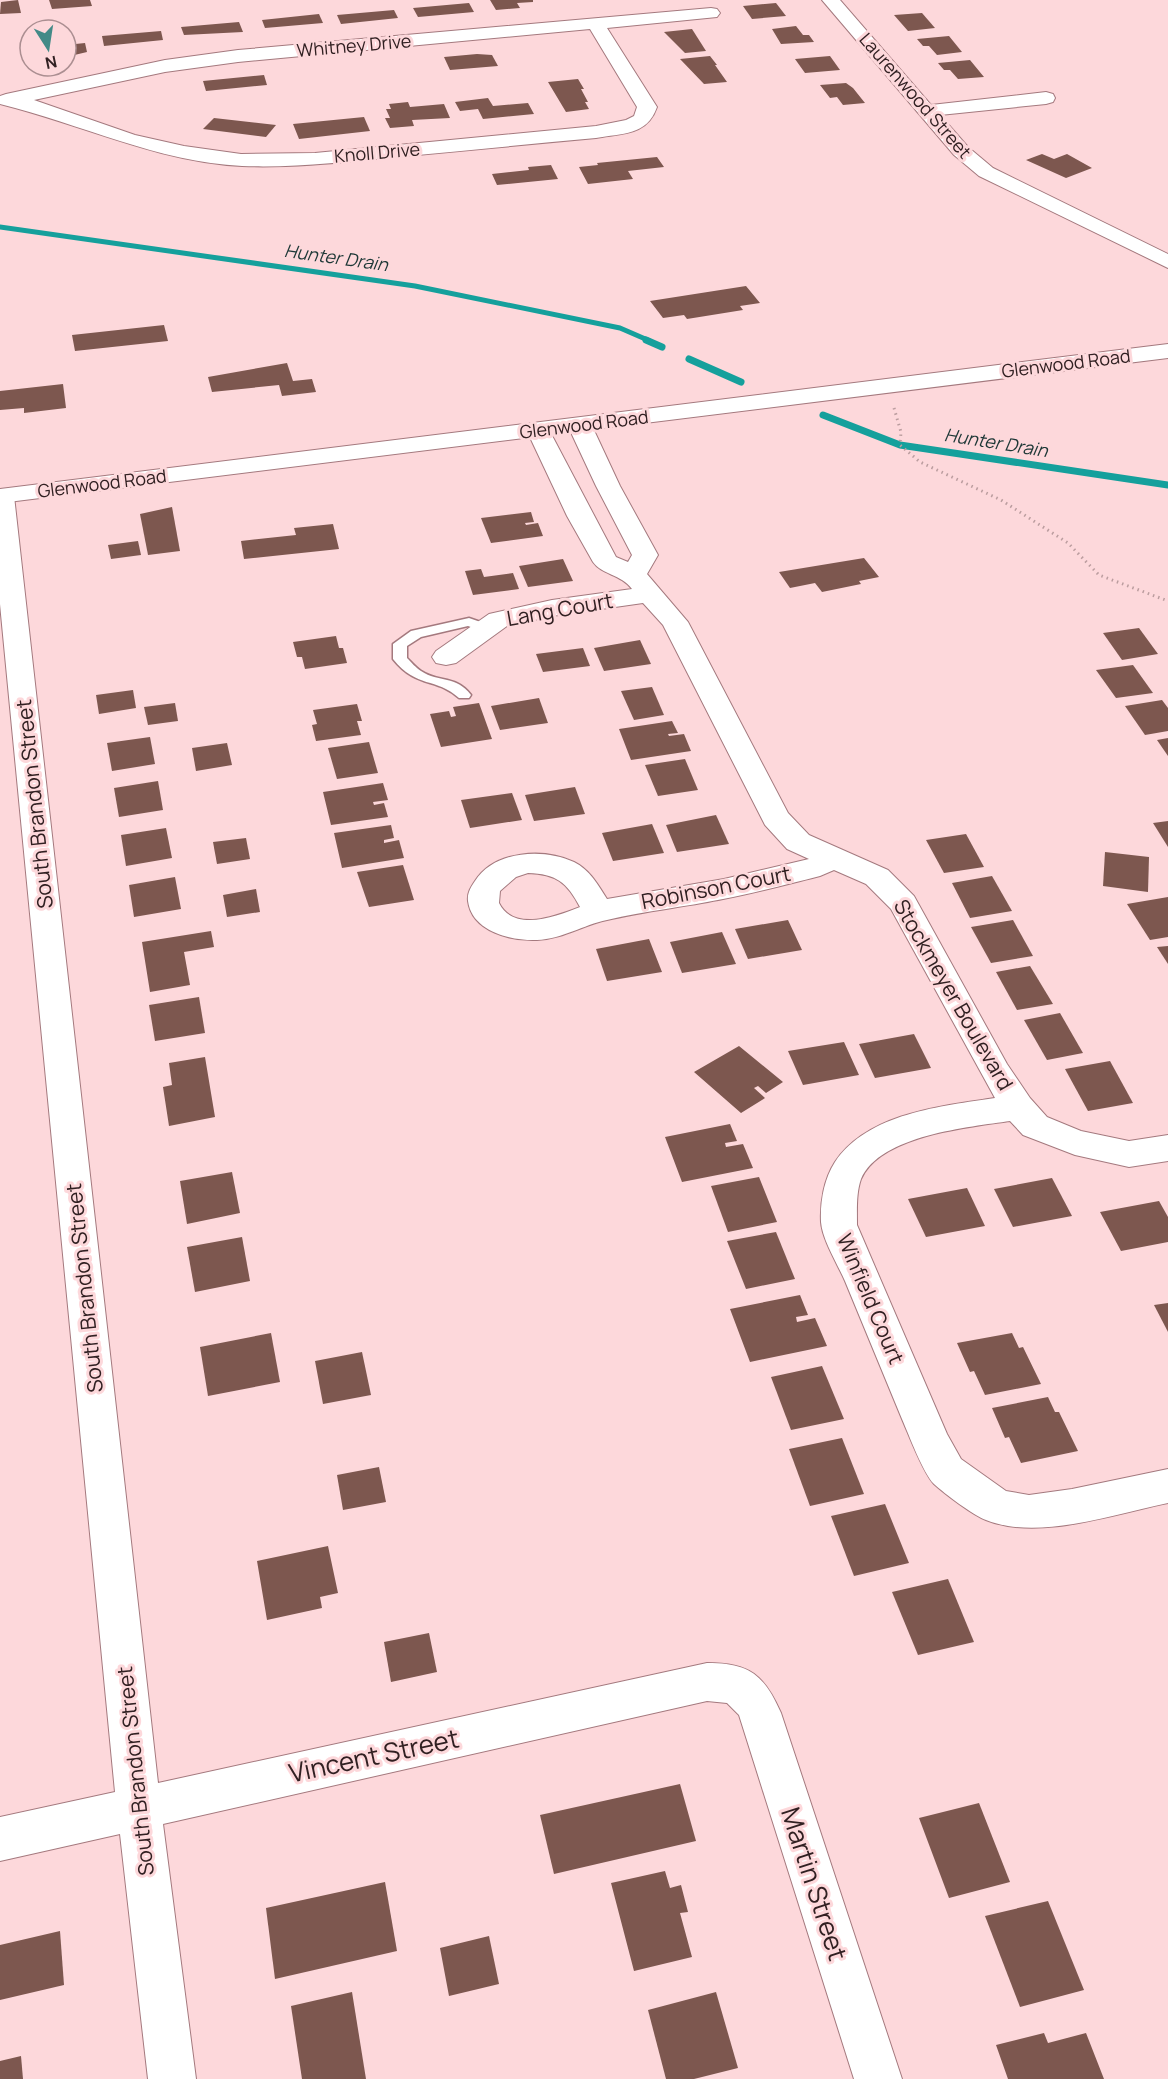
<svg xmlns="http://www.w3.org/2000/svg" width="1168" height="2079" font-family="Manrope,sans-serif">
	<rect width="100%" height="100%" fill="#fdd8db"/>
	<g fill="none" stroke-linecap="round" stroke-linejoin="round">
		<polyline stroke="#15a09c" stroke-width="5" points="0,227 415,286 620,328 650,341"/>
		<g stroke="#15a09c" stroke-width="7">
			<polyline points="646,340 662,347"/>
			<polyline points="689,359 741,382"/>
			<polyline points="823,415 900,445 1168,485"/>
		</g>
	</g>
	<g fill="#7d574f">
		<polygon points="18,0 21,13 0,14 1,2"/>
		<polygon points="49,0 90,0 92,6 52,9"/>
		<polygon points="490,0 533,0 533,2 517,3 520,8 496,10"/>
		<polygon points="469,3 474,12 418,17 413,8"/>
		<polygon points="776,3 786,16 752,19 743,6"/>
		<polygon points="394,10 398,18 341,24 337,15"/>
		<polygon points="922,13 935,28 908,31 894,15"/>
		<polygon points="319,14 323,23 265,28 262,20"/>
		<polygon points="239,22 243,32 184,35 181,27"/>
		<polygon points="796,26 803,35 809,35 814,42 781,44 772,29"/>
		<polygon points="692,29 706,51 685,53 664,32"/>
		<polygon points="161,31 163,40 104,46 102,36"/>
		<polygon points="949,36 962,52 937,55 929,46 923,46 917,39"/>
		<polygon points="85,43 87,52 66,57 66,45"/>
		<polygon points="477,54 492,55 498,66 450,70 444,57"/>
		<polygon points="710,56 717,65 715,65 727,82 704,84 680,59"/>
		<polygon points="830,56 840,70 805,73 795,59"/>
		<polygon points="970,60 984,77 958,79 950,70 944,70 938,63"/>
		<polygon points="264,75 267,85 206,91 203,81"/>
		<polygon points="578,79 584,89 581,89 588,102 585,102 589,109 566,112 548,82"/>
		<polygon points="846,83 853,88 865,103 843,105 837,97 830,98 820,85"/>
		<polygon points="488,98 493,106 528,103 534,114 483,119 478,109 460,111 455,102"/>
		<polygon points="408,102 410,107 444,104 450,118 412,120 414,126 390,128 385,118 390,118 386,109 391,109 389,104"/>
		<polygon points="364,117 370,131 299,139 293,124"/>
		<polygon points="214,118 276,125 266,137 203,129"/>
		<polygon points="1042,154 1054,159 1067,154 1092,168 1066,178 1026,160"/>
		<polygon points="657,157 664,167 628,171 633,179 588,184 579,167 598,165 597,163"/>
		<polygon points="551,165 558,179 497,185 492,174 529,170 528,167"/>
		<polygon points="746,286 760,303 740,306 743,310 687,319 684,315 663,318 650,301"/>
		<polygon points="164,325 168,341 75,351 72,335"/>
		<polygon points="287,363 293,381 312,379 316,392 282,396 279,385 212,392 208,377"/>
		<polygon points="63,384 66,408 24,413 24,408 0,410 0,391"/>
		<polygon points="172,507 180,551 148,555 140,514"/>
		<polygon points="531,512 534,522 525,523 526,525 538,523 543,536 491,543 481,518"/>
		<polygon points="333,524 339,549 244,559 241,541 296,535 294,528"/>
		<polygon points="138,541 141,555 111,559 108,545"/>
		<polygon points="864,558 879,577 859,581 861,584 822,592 815,583 790,588 779,572"/>
		<polygon points="563,559 573,581 528,587 519,566"/>
		<polygon points="481,569 484,577 513,573 519,589 473,595 465,571"/>
		<polygon points="1139,628 1158,654 1122,660 1103,633"/>
		<polygon points="336,636 339,648 343,648 347,663 305,669 302,657 297,657 293,642"/>
		<polygon points="640,640 651,664 604,671 594,648"/>
		<polygon points="583,648 590,666 543,672 536,654"/>
		<polygon points="1133,665 1153,693 1116,698 1096,670"/>
		<polygon points="652,687 664,715 634,720 621,691"/>
		<polygon points="133,690 136,708 99,714 96,695"/>
		<polygon points="539,698 548,723 500,730 491,706"/>
		<polygon points="1162,700 1168,708 1168,731 1145,735 1125,706"/>
		<polygon points="175,703 178,721 148,725 144,707"/>
		<polygon points="479,703 492,739 441,747 430,714 449,711 451,717 456,716 453,707"/>
		<polygon points="357,704 362,721 357,721 361,735 316,741 312,725 317,724 313,710"/>
		<polygon points="672,721 678,733 668,734 669,736 684,734 691,751 631,760 619,729"/>
		<polygon points="150,737 155,764 112,771 107,743"/>
		<polygon points="1168,738 1168,756 1157,740"/>
		<polygon points="369,742 378,773 337,779 328,748"/>
		<polygon points="227,743 232,765 196,771 192,748"/>
		<polygon points="685,759 698,790 658,796 645,765"/>
		<polygon points="158,781 163,810 119,817 114,788"/>
		<polygon points="383,783 388,800 373,802 374,805 384,803 388,817 331,825 323,792"/>
		<polygon points="575,787 585,814 534,821 525,795"/>
		<polygon points="512,793 522,820 470,828 461,800"/>
		<polygon points="716,815 729,844 677,852 666,825"/>
		<polygon points="1168,821 1168,847 1153,823"/>
		<polygon points="652,824 664,853 613,861 602,833"/>
		<polygon points="391,825 394,838 384,840 384,843 399,840 404,858 342,868 334,833"/>
		<polygon points="166,828 172,858 126,866 121,835"/>
		<polygon points="966,834 984,867 944,873 926,840"/>
		<polygon points="246,838 250,859 217,864 213,842"/>
		<polygon points="1105,852 1149,857 1148,892 1103,886"/>
		<polygon points="403,865 414,900 369,907 357,872"/>
		<polygon points="992,876 1012,911 970,918 952,883"/>
		<polygon points="175,877 181,909 134,917 129,885"/>
		<polygon points="256,889 260,912 227,917 223,895"/>
		<polygon points="1168,897 1168,937 1150,940 1127,904"/>
		<polygon points="788,920 802,950 748,959 735,929"/>
		<polygon points="1013,920 1033,956 991,963 971,927"/>
		<polygon points="211,931 214,947 184,952 190,985 150,992 142,942"/>
		<polygon points="722,932 736,964 682,973 670,942"/>
		<polygon points="649,939 662,972 607,981 596,949"/>
		<polygon points="1168,946 1168,964 1157,947"/>
		<polygon points="1030,966 1053,1004 1017,1010 996,972"/>
		<polygon points="199,997 205,1033 155,1041 149,1005"/>
		<polygon points="1060,1013 1083,1053 1047,1060 1024,1020"/>
		<polygon points="914,1034 931,1068 875,1078 859,1044"/>
		<polygon points="844,1042 859,1075 803,1085 788,1051"/>
		<polygon points="739,1046 783,1082 766,1093 758,1086 754,1088 765,1098 741,1113 694,1072"/>
		<polygon points="205,1057 215,1117 169,1126 163,1087 172,1085 169,1063"/>
		<polygon points="1110,1061 1133,1103 1088,1111 1065,1069"/>
		<polygon points="730,1124 737,1141 725,1143 726,1147 743,1144 753,1168 682,1182 665,1137"/>
		<polygon points="232,1172 240,1213 187,1224 180,1181"/>
		<polygon points="759,1177 777,1222 728,1232 711,1186"/>
		<polygon points="1052,1178 1072,1216 1013,1227 994,1189"/>
		<polygon points="967,1188 985,1226 926,1237 908,1199"/>
		<polygon points="1159,1201 1168,1217 1168,1242 1121,1251 1100,1212"/>
		<polygon points="776,1232 795,1279 746,1289 727,1241"/>
		<polygon points="242,1237 250,1281 195,1292 187,1247"/>
		<polygon points="800,1295 808,1315 796,1317 797,1322 815,1318 827,1346 750,1362 730,1309"/>
		<polygon points="1168,1303 1168,1332 1154,1305"/>
		<polygon points="271,1333 280,1382 208,1396 200,1347"/>
		<polygon points="1012,1333 1019,1348 1023,1347 1041,1384 985,1395 974,1371 970,1372 957,1343"/>
		<polygon points="362,1352 371,1395 323,1404 315,1361"/>
		<polygon points="822,1366 844,1419 791,1430 771,1377"/>
		<polygon points="1048,1397 1055,1412 1059,1412 1078,1451 1021,1463 1009,1437 1005,1438 992,1408"/>
		<polygon points="842,1438 864,1494 810,1506 789,1449"/>
		<polygon points="379,1467 386,1502 343,1510 337,1475"/>
		<polygon points="885,1504 909,1563 854,1576 831,1516"/>
		<polygon points="328,1546 338,1593 320,1597 322,1608 267,1620 257,1561"/>
		<polygon points="948,1579 974,1642 918,1655 892,1592"/>
		<polygon points="429,1633 437,1672 391,1682 384,1642"/>
		<polygon points="680,1784 696,1841 554,1874 540,1815"/>
		<polygon points="979,1803 1010,1882 949,1898 919,1818"/>
		<polygon points="665,1871 670,1888 681,1885 688,1912 680,1913 692,1957 634,1971 611,1883"/>
		<polygon points="385,1882 397,1951 275,1979 266,1908"/>
		<polygon points="1048,1901 1084,1990 1020,2007 985,1916"/>
		<polygon points="60,1931 64,1985 0,2000 0,1945"/>
		<polygon points="489,1936 499,1984 449,1996 440,1948"/>
		<polygon points="352,1992 366,2079 302,2079 291,2006"/>
		<polygon points="716,1992 738,2068 694,2079 666,2079 648,2010"/>
		<polygon points="1044,2033 1048,2043 1086,2033 1104,2079 1008,2079 996,2045"/>
		<polygon points="21,2056 23,2079 0,2079 0,2061"/>
	</g>
	<g fill="none" stroke-linecap="round" stroke-linejoin="round">
		<g stroke="#a4797e" stroke-width="3">
			<path id="service" d="M469,618L492,626L494,629L487,633L468,626L421,637L407,646V658C411,662 416,668 421,671C439,683 456,675 471,695L469,698H459C436,677 417,689 393,659V644L411,631Z"/>
		</g>
		<g stroke="#a4797e" stroke-width="2">
			<g id="minor">
				<polygon points="822,0 840,0 931,105 1046,92 1053,94 1055,98 1053,102 1046,104 940,115 968,147 993,168 1168,254 1168,268 979,176 954,155"/>
				<path d="M711,8L717,9L720,13L717,17L607,28L657,107C647,136 622,133 596,138C529,144 463,151 396,157C345,162 294,168 242,166C158,162 81,124 0,104V96L6,94L165,60L238,50ZM590,29L637,107L634,116L626,120L596,126L315,153L241,154L184,146L135,135L34,100L165,72L238,62Z"/>
				<path d="M580,419L588,421L592,426L620,486L658,555L647,574L688,622L788,813L809,835L888,870L914,896L1007,1064L1030,1098L1047,1117L1081,1131L1129,1141L1168,1135V1161L1129,1167L1075,1155L1023,1135L1010,1121C970,1127 880,1135 861,1179C856,1193 857,1210 857,1225L947,1434L961,1459L1006,1491L1029,1495L1072,1489L1168,1469V1503C1114,1514 1038,1541 986,1520C973,1515 945,1494 934,1484C923,1473 909,1435 902,1419C883,1373 864,1327 845,1281C838,1265 822,1239 821,1222C820,1202 824,1179 835,1162C868,1113 942,1106 995,1098L891,909L866,884L834,870L820,876C788,884 755,893 723,899C684,907 645,911 607,920C583,925 562,939 537,940C512,941 472,932 468,901C467,893 471,887 475,881C495,850 544,848 574,862C590,870 598,885 607,899L724,879L809,859L787,849L765,825L663,625L643,603L552,616L507,626L456,663L446,665L436,663L432,657L436,651L489,614L552,600L632,589C621,574 602,575 593,562L567,516L527,431L531,426L539,424L547,426L616,557L628,562L632,555L596,486L568,426L572,421ZM528,873C556,874 567,882 580,907C557,916 514,933 499,903L500,891L516,877Z"/>
				<path d="M0,489L11,491L14,496L158,1783L707,1663C750,1663 764,1675 781,1713L902,2079H854L739,1715L727,1703L707,1701L163,1824L196,2079H148L120,1834L0,1861V1817L115,1792L0,604Z"/>
			</g>
		</g>
		<g stroke="#a4797e" stroke-width="2">
			<polygon id="tertiary" points="1168,344 1168,358 0,503 0,489"/>
		</g>
		<polyline stroke="#bb9d9f" stroke-width="3" stroke-dasharray="1.5 4" stroke-linecap="butt" points="894,408 901,432 900,445 920,462 1001,500 1068,543 1099,575 1168,601"/>
		<use href="#service" fill="#fff" fill-rule="evenodd"/>
		<use href="#minor" fill="#fff" fill-rule="evenodd"/>
		<use href="#tertiary" fill="#fff" fill-rule="evenodd"/>
	</g>
	<g text-anchor="middle" stroke-width="6" stroke-linejoin="round" paint-order="stroke">
		<g font-size="18" fill="#312022" stroke="#fdd8db">
			<text transform="translate(354 46) rotate(-5)" y="6">Whitney Drive</text>
			<text transform="translate(915 96) rotate(49)" y="6">Laurenwood Street</text>
			<text transform="translate(377 153) rotate(-5)" y="6">Knoll Drive</text>
			<text transform="translate(1066 364) rotate(-7)" y="6">Glenwood Road</text>
			<text transform="translate(584 425) rotate(-7)" y="6">Glenwood Road</text>
			<text transform="translate(102 484) rotate(-7)" y="6">Glenwood Road</text>
		</g>
		<g font-size="18" font-style="italic" fill="#1d3736" stroke="#fdd8db">
			<text transform="translate(336 258) rotate(8)" y="6">Hunter Drain</text>
			<text transform="translate(996 443) rotate(9)" y="6">Hunter Drain</text>
		</g>
		<g font-size="21" fill="#312022" stroke="#fdd8db">
			<text transform="translate(560 610) rotate(-10)" y="7">Lang Court</text>
			<text transform="translate(35 804) rotate(-96)" y="7">South Brandon Street</text>
			<text transform="translate(716 888) rotate(-11)" y="7">Robinson Court</text>
			<text transform="translate(953 995) rotate(60)" y="7">Stockmeyer Boulevard</text>
			<text transform="translate(85 1288) rotate(-96)" y="7">South Brandon Street</text>
			<text transform="translate(870 1299) rotate(67)" y="7">Winfield Court</text>
			<text transform="translate(136 1771) rotate(-96)" y="7">South Brandon Street</text>
		</g>
		<g font-size="26" fill="#312022" stroke="#fdd8db">
			<text transform="translate(374 1756) rotate(-12)" y="9">Vincent Street</text>
			<text transform="translate(814 1884) rotate(72)" y="9">Martin Street</text>
		</g>
	</g>
	<g transform="translate(48 48) rotate(168)"><circle r="28" fill="#fdd8db" stroke="#ab8e91" stroke-width="1.5"/>
	<path d="M0-4.5L10 22L0 15L-10 22Z" fill="#438a87"/>
	<text y="-9" font-size="16" font-weight="bold" text-anchor="middle" fill="#312022">N</text>
	</g>
</svg>
